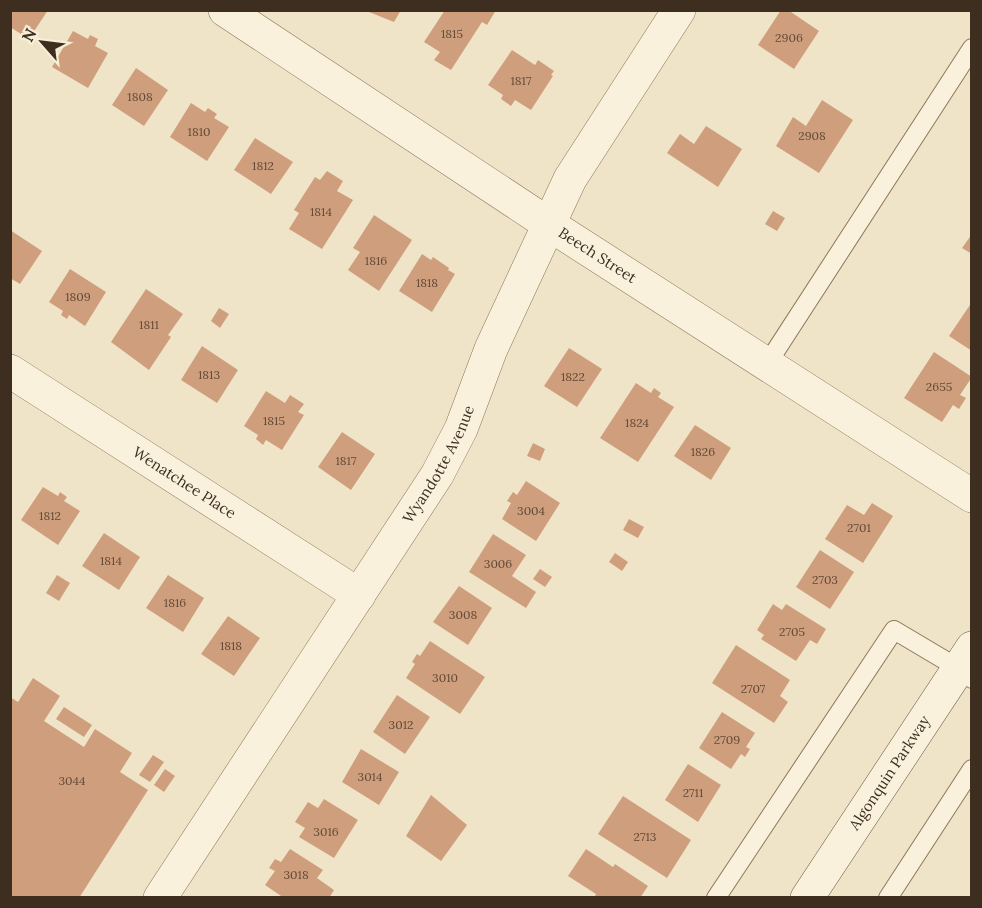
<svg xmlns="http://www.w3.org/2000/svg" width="982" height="908" font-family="Lora,serif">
	<rect width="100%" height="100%" fill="#f0e4c8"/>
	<g fill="#cf9f7d">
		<polygon points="10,10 48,10 29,39 10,27"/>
		<polygon points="364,10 401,10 394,22"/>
		<polygon points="445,10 496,10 487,25 482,22 451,70 434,60 440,52 424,42"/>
		<polygon points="781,10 788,10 819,31 794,69 758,45"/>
		<polygon points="73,31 88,39 90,35 98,39 95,46 108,53 88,88 52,67"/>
		<polygon points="512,50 535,65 538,60 554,71 551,75 553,76 531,110 515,100 511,106 501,99 503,95 488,85"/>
		<polygon points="136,68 168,90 144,126 112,105"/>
		<polygon points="822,100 853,120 819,173 776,146 793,117 806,126"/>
		<polygon points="191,103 205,112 208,108 217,114 214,118 229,127 207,161 170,137"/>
		<polygon points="706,126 742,149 718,187 667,153 680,134 694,144"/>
		<polygon points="255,138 293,162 271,194 234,170"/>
		<polygon points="327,171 343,181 337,191 353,200 322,249 289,229 299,213 294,210 315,177 320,180"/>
		<polygon points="773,211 785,218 777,231 765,224"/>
		<polygon points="374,215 412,240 379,291 348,270 360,252 353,248"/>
		<polygon points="10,230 42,251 20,284 10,278"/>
		<polygon points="972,234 972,254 962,248"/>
		<polygon points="422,254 431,260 433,257 449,268 448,270 455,274 432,312 399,291"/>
		<polygon points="70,269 106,292 85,326 69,315 67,319 61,315 63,311 49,302"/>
		<polygon points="146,289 183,314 168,335 171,337 149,370 111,342"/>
		<polygon points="972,302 972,351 949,336"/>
		<polygon points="219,308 229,314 220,328 211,321"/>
		<polygon points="202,346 238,370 217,403 181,380"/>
		<polygon points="569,348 602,369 577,407 544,386"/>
		<polygon points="934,352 972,377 960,395 966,398 959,409 953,405 942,422 904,398"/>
		<polygon points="636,383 651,393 654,388 661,393 658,397 674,407 638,462 600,438"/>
		<polygon points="266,391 285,403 290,395 304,404 298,412 304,415 282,450 266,440 263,445 256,439 258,435 244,426"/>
		<polygon points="695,425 731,448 711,480 674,456"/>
		<polygon points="342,432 375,454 351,490 318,467"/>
		<polygon points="533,443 545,449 540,461 527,456"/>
		<polygon points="526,481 560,503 536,541 502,519 511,503 507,501 513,492 517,495"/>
		<polygon points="43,487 58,496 60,492 67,497 64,501 80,511 58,545 21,520"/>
		<polygon points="872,503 893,516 863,563 825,539 847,505 864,515"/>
		<polygon points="629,519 644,527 638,538 623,530"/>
		<polygon points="104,533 140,557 119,590 82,566"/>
		<polygon points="493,534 526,555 512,576 536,592 526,608 469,572"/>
		<polygon points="820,550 854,572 830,609 796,587"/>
		<polygon points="615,553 628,562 622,571 609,562"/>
		<polygon points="540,569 552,577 545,587 533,579"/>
		<polygon points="57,575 70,583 59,601 46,593"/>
		<polygon points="168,575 204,598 183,632 146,608"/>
		<polygon points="459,586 492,608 468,645 433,622"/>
		<polygon points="773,604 782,610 786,604 826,629 817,644 810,640 796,661 761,639 764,635 757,630"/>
		<polygon points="228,616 260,638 234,676 201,654"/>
		<polygon points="430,641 485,677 460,714 406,678 415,664 412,662 417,654 420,656"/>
		<polygon points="736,645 790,680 780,696 788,702 774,723 712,683"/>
		<polygon points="33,678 60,696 44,721 84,747 95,729 132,753 120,772 148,790 79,898 10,898 10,697 18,702"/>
		<polygon points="397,695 430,717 405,754 373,732"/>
		<polygon points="64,707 92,725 84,737 56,719"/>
		<polygon points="722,712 755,733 746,747 750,749 745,757 741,754 731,769 699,748"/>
		<polygon points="361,749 399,772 379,805 342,782"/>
		<polygon points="153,755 164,762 150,782 139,775"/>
		<polygon points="688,764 721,785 698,822 665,800"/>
		<polygon points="165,769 175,776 164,792 154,785"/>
		<polygon points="431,795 467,825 441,861 406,836"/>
		<polygon points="623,796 691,840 667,878 598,834"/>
		<polygon points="324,799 358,820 334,858 299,837 305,828 295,822 308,802 318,808"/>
		<polygon points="290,849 323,870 317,878 334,890 329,898 284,898 265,885 275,871 269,868 275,859 281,862"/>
		<polygon points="586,849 613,867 615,864 648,886 640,898 594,898 596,894 568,876"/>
	</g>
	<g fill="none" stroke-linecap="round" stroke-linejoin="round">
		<g stroke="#8d765c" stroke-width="20">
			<g id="lane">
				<polyline points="767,364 972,48"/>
				<polyline points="716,898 894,630 958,668 972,679"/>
				<polyline points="888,898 972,769"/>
			</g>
		</g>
		<g stroke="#8d765c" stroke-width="34">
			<g id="street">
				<path id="s1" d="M225,10L550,225L972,496"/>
				<path id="s2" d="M10,371L359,595"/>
				<path id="s3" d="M160,898L437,475L461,429L491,349L570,179L679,10"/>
			</g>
		</g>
		<g stroke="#6f573f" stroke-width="34">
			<g id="secondary">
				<path id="s4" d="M807,898L972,648"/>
			</g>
		</g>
		<use href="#lane" stroke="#faf1dc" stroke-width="18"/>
		<use href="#street" stroke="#faf1dc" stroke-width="33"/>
		<use href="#secondary" stroke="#faf1dc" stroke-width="33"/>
	</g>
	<g text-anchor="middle" stroke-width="5" stroke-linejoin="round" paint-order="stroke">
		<g font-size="12" fill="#624a37">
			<text x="452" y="38">1815</text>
			<text x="789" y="42">2906</text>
			<text x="521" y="85">1817</text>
			<text x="140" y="101">1808</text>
			<text x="199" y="136">1810</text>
			<text x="812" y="140">2908</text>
			<text x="263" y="170">1812</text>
			<text x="321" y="216">1814</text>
			<text x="376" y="265">1816</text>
			<text x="427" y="287">1818</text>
			<text x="78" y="301">1809</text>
			<text x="149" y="329">1811</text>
			<text x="209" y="379">1813</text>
			<text x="573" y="381">1822</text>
			<text x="939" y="391">2655</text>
			<text x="274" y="425">1815</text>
			<text x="637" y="427">1824</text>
			<text x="703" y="456">1826</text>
			<text x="346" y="465">1817</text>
			<text x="531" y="515">3004</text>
			<text x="50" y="520">1812</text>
			<text x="859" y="532">2701</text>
			<text x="111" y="565">1814</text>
			<text x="498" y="568">3006</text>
			<text x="825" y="584">2703</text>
			<text x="175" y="607">1816</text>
			<text x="463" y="619">3008</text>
			<text x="792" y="636">2705</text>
			<text x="231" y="650">1818</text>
			<text x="445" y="682">3010</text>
			<text x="753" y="693">2707</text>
			<text x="401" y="729">3012</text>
			<text x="727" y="744">2709</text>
			<text x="370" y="781">3014</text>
			<text x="72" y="785">3044</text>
			<text x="693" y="797">2711</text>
			<text x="326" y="836">3016</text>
			<text x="645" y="841">2713</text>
			<text x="296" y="879">3018</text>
		</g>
		<g font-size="15" fill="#3d2e20" stroke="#f7eed8">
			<text dy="5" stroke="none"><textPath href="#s1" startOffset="446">Beech Street</textPath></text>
			<text dy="5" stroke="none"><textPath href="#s3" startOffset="516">Wyandotte Avenue</textPath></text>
			<text dy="5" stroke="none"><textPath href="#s2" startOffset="207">Wenatchee Place</textPath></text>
			<text dy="5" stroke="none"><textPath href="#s4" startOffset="150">Algonquin Parkway</textPath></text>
		</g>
	</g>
	<rect width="982" height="908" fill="none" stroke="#3d2e20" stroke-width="24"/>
	<g transform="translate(42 42) rotate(298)" stroke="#f7eed8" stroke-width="4.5" paint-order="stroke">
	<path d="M0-4.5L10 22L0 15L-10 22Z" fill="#3d2e20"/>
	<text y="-9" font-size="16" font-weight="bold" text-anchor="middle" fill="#3d2e20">N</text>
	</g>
</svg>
